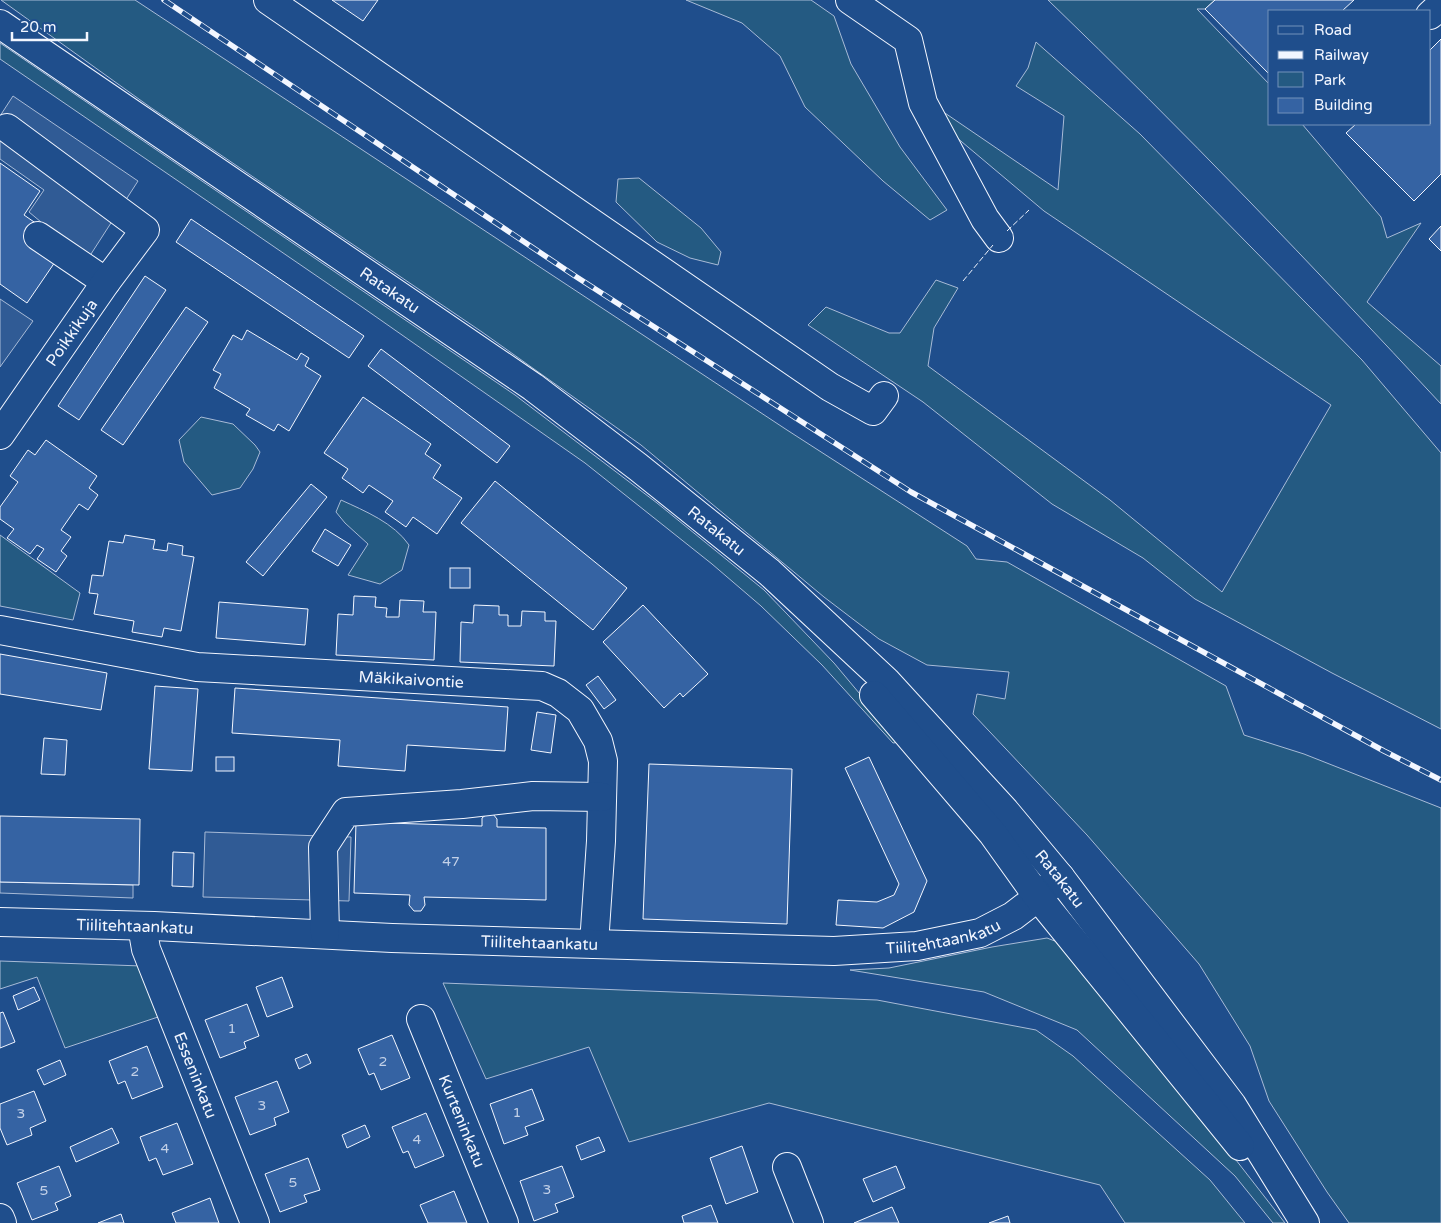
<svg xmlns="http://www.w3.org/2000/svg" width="1441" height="1223" font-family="'Varela Round',sans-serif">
	<rect width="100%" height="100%" fill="#1f4e8c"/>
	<g fill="#245a82" stroke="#a8bbd7">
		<polygon points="1,0 135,0 787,430 967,546 976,559 1007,562 1226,686 1244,735 1304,754 1441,808 1441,1223 1349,1223 1327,1192 1269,1101 1250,1046 1199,964 1087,835 973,714 977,694 1005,699 1009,672 927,665 879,639 824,597 641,445 482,332 150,107"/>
		<polygon points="686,0 811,0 834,16 851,64 900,147 947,210 930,220 883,181 805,107 780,56 742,23"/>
		<path d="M1048,0H1215L1205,9H1197L1270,85V124H1302L1381,217L1387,238L1421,223L1367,302L1441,366V404C1313,266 1183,130 1048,0Z"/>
		<polygon points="1036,42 1140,134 1362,360 1441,453 1441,729 1332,673 1195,599 1143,558 1052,504 923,402 808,325 826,307 889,333 900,333 936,280 958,288 934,328 928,366 1110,500 1222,592 1331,405 1044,211 943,126 939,109 1058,190 1064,116 1016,86 1028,68"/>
		<polygon points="0,43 515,395 657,503 764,590 834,663 900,742 893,743 822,665 761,606 712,564 585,463 362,307 0,59"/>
		<polygon points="639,178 701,228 721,252 718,265 690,258 657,242 616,202 618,179"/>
		<polygon points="201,417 233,424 255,445 260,452 253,469 240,488 212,495 184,462 179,440"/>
		<path d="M341,500C365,511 394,523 409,545L402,570L380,584L348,575L368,544L345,523L336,512Z"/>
		<polygon points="0,535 80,593 73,620 0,606"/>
		<polygon points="1047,938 1060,943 1110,998 1285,1223 1273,1223 1235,1176 1077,1030 984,992 850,970 889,968 992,947"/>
		<polygon points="0,961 142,966 161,1016 65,1048 37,977 0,989"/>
		<polygon points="443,983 877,1000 1036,1030 1073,1056 1210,1180 1245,1223 1125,1223 1100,1185 769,1103 629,1142 589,1047 486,1079"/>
	</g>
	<g fill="#305b95" stroke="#a8bbd7">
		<polygon points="13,96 138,181 82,268 32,236 41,222 29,212 44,190 0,159 0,116"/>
		<polygon points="0,299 33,321 0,367"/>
		<polygon points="205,832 351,837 349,901 203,897"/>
		<polygon points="0,882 133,885 133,898 0,893"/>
	</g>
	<g fill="#3563a3" stroke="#f2f6ff">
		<polygon points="332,0 378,0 363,21"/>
		<polygon points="1215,0 1354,0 1342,11 1270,11 1270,75 1205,9"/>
		<polygon points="1441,39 1441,174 1414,201 1346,133 1356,124 1430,124 1430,50"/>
		<polygon points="0,163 40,191 24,215 37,224 25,242 55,262 27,303 0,284"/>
		<polygon points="191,219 364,336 349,358 176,242"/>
		<polygon points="1441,226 1441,251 1429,239"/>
		<polygon points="145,276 166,290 79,420 58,406"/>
		<polygon points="186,307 208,322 123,445 101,430"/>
		<polygon points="247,330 297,360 301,353 309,358 305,366 321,376 289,431 278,424 274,431 246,415 250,409 214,388 221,374 213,370 233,335 242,340"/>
		<polygon points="381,349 510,446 497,463 368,366"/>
		<polygon points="363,397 431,444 425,454 441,465 433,478 462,498 437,534 413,517 406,527 385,512 393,501 369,485 363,493 342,478 348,469 324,453"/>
		<polygon points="46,440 97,476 89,488 98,495 88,510 79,504 61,530 71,537 61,551 67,556 56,572 37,559 44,549 37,545 30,554 7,538 14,529 0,519 0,507 18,482 10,476 28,450 35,455"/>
		<polygon points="495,481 627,588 593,630 461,523"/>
		<polygon points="311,484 327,497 263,576 246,562"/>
		<polygon points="325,529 351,545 338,566 312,551"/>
		<polygon points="125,535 155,540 153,549 167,551 168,543 183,546 182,555 194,557 181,631 164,628 162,637 132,632 134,621 94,614 98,594 89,593 92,575 103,576 109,541 123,543"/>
		<rect x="450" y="568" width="20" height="20"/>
		<polygon points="354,596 376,597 375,607 387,608 386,617 399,617 400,600 424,601 423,612 436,612 434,660 336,655 338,614 353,615"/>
		<polygon points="219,602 308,609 305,645 216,638"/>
		<polygon points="474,605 499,606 499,615 508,615 508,626 521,626 522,611 545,612 545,621 556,621 554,666 460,662 461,622 473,623"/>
		<polygon points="643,605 708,674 683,697 680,693 664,708 603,642"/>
		<polygon points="0,654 107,673 101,710 0,694"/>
		<polygon points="598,676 616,700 604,709 586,685"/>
		<polygon points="155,686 198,689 192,771 149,769"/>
		<polygon points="235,688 508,707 505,751 407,745 405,771 338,766 340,740 232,733"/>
		<polygon points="537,712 556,715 551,753 531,750"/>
		<polygon points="44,738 67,740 65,775 41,774"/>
		<rect x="216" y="757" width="18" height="14"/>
		<polygon points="869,757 927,881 914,912 883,928 836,925 838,900 877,902 894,895 899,884 845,768"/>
		<polygon points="649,764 792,769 787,924 643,919"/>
		<polygon points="487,814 493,814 497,819 497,827 546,828 546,900 424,897 425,905 421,911 414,911 409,905 410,895 354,893 356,822 482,826 482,818"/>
		<polygon points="0,816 140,819 139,885 0,882"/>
		<polygon points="173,852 194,853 193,887 172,886"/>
		<polygon points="282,977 293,1007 267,1017 256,987"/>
		<polygon points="34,987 40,1000 18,1010 13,996"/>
		<polygon points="247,1004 259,1036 244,1042 246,1048 220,1058 205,1020"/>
		<polygon points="3,1012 15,1042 0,1048 0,1013"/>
		<polygon points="392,1035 410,1078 381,1090 374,1073 369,1075 358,1049"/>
		<polygon points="147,1046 163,1087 132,1099 125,1081 118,1084 109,1061"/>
		<polygon points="307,1054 311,1063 299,1069 295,1059"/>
		<polygon points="60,1060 66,1075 44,1085 37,1070"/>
		<polygon points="277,1081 289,1112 274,1118 276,1125 250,1135 235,1097"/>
		<polygon points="532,1089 544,1120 525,1127 528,1135 504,1144 490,1104"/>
		<polygon points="34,1091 46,1121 30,1128 32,1135 7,1145 0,1128 0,1104"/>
		<polygon points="426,1113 444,1156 415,1168 408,1151 403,1153 392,1127"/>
		<polygon points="177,1123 193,1164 163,1175 156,1158 149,1161 140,1137"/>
		<polygon points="365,1125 370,1137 347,1148 342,1135"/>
		<polygon points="112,1128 119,1143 76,1162 70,1147"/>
		<polygon points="599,1137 605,1151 581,1160 576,1146"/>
		<polygon points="742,1146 758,1192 726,1204 710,1158"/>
		<polygon points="308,1158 320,1190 304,1195 307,1202 280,1212 265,1174"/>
		<polygon points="59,1166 71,1196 55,1203 58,1210 32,1220 17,1183"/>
		<polygon points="562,1166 574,1197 555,1204 558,1212 534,1221 520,1181"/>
		<polygon points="896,1166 905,1188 873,1202 863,1179"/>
		<polygon points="454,1191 467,1223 428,1223 420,1205"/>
		<polygon points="210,1198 219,1223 176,1223 172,1213"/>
		<polygon points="711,1205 718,1223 684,1223 682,1216"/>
		<polygon points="892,1207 899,1223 854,1223"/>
		<polygon points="121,1214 124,1223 98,1223"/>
		<polygon points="1008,1216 1010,1223 989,1223"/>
	</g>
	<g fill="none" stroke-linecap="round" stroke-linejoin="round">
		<g stroke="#f2f6ff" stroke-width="30">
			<g id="minor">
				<polyline points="268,0 830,387 873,411 884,396"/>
				<polyline points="850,0 908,40 923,103 985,219 999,238"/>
				<polyline points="1430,15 1441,5"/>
				<polyline points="38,236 106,282"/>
				<path id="s1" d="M0,435L106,282L145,230L7,128"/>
				<path id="s2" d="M0,630L197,667L542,686L558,693L580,710L598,741L603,761L601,841L594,944"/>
				<path id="s3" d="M0,922L154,926L392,938L834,951L917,946L980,933L1013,916L1038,897L1060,877"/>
				<path id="s4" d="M142,926L146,949L255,1223"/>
				<polyline points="325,934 323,847 346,812 462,804 533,796 602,797"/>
				<path id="s5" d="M421,1019L504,1223"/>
				<polyline points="787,1167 809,1223"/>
				<polyline points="0,1218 2,1223"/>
			</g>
		</g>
		<g stroke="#f2f6ff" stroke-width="30">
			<g id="major">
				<path id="s6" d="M0,24L533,387L638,467L769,572L886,681L1005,811L1060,877L1232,1105L1305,1223"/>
				<polyline points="874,695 993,834 1038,897 1240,1146"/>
			</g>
		</g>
		<use href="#minor" stroke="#1f4e8c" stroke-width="28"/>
		<use href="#major" stroke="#1f4e8c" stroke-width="28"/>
		<g stroke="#f2f6ff" stroke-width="5.5">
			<polyline id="rail" points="164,0 575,276 911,492 1384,751 1441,780"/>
		</g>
		<use href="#rail" stroke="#1f4e8c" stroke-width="4" stroke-dasharray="11" stroke-linecap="butt"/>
		<g stroke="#f2f6ff" stroke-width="1" stroke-dasharray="6 2.5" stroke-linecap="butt">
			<polyline points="1007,231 1029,210"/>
			<polyline points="963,281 993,245"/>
		</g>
	</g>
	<g text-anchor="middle" stroke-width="4" stroke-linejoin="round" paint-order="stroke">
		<g font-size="14" fill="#c3d1e8">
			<text x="451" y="866">47</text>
			<text x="232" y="1033">1</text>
			<text x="383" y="1066">2</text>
			<text x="135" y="1076">2</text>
			<text x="262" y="1110">3</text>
			<text x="517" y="1117">1</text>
			<text x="21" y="1118">3</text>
			<text x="417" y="1144">4</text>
			<text x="165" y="1153">4</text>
			<text x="293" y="1187">5</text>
			<text x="547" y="1194">3</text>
			<text x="44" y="1195">5</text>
		</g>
		<g font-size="16" fill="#f2f6ff" stroke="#1f4e8c">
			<text dy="6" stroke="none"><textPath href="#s6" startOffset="472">Ratakatu</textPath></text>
			<text dy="6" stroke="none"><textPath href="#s1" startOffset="125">Poikkikuja</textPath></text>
			<text dy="6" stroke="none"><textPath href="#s6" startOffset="878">Ratakatu</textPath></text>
			<text dy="6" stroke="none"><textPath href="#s2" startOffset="415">Mäkikaivontie</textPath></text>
			<text dy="6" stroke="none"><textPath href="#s6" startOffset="1368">Ratakatu</textPath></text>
			<text dy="6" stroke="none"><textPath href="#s3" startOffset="135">Tiilitehtaankatu</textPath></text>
			<text dy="6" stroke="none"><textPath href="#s3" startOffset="945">Tiilitehtaankatu</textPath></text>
			<text dy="6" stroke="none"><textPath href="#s3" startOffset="540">Tiilitehtaankatu</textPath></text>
			<text dy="6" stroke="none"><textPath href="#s4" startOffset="159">Esseninkatu</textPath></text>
			<text dy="6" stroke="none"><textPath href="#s5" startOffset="110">Kurteninkatu</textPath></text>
		</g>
	</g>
	<rect x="1268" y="10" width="162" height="115" fill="#1f4e8c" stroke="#7391ba"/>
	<rect x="1278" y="26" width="25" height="8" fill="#1f4e8c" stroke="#7391ba"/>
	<text x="1314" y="35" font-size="15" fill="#f2f6ff">Road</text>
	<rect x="1278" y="51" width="25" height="8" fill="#f2f6ff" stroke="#7391ba"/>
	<text x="1314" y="60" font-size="15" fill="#f2f6ff">Railway</text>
	<rect x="1278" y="72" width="25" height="15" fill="#245a82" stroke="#7391ba"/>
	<text x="1314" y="85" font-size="15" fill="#f2f6ff">Park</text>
	<rect x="1278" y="98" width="25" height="15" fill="#3563a3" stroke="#7391ba"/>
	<text x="1314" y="110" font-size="15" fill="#f2f6ff">Building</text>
	<path d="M12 32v8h75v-8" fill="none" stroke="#f2f6ff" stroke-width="2.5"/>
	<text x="20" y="32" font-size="15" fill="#f2f6ff" stroke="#1f4e8c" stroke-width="4" paint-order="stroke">20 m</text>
</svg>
